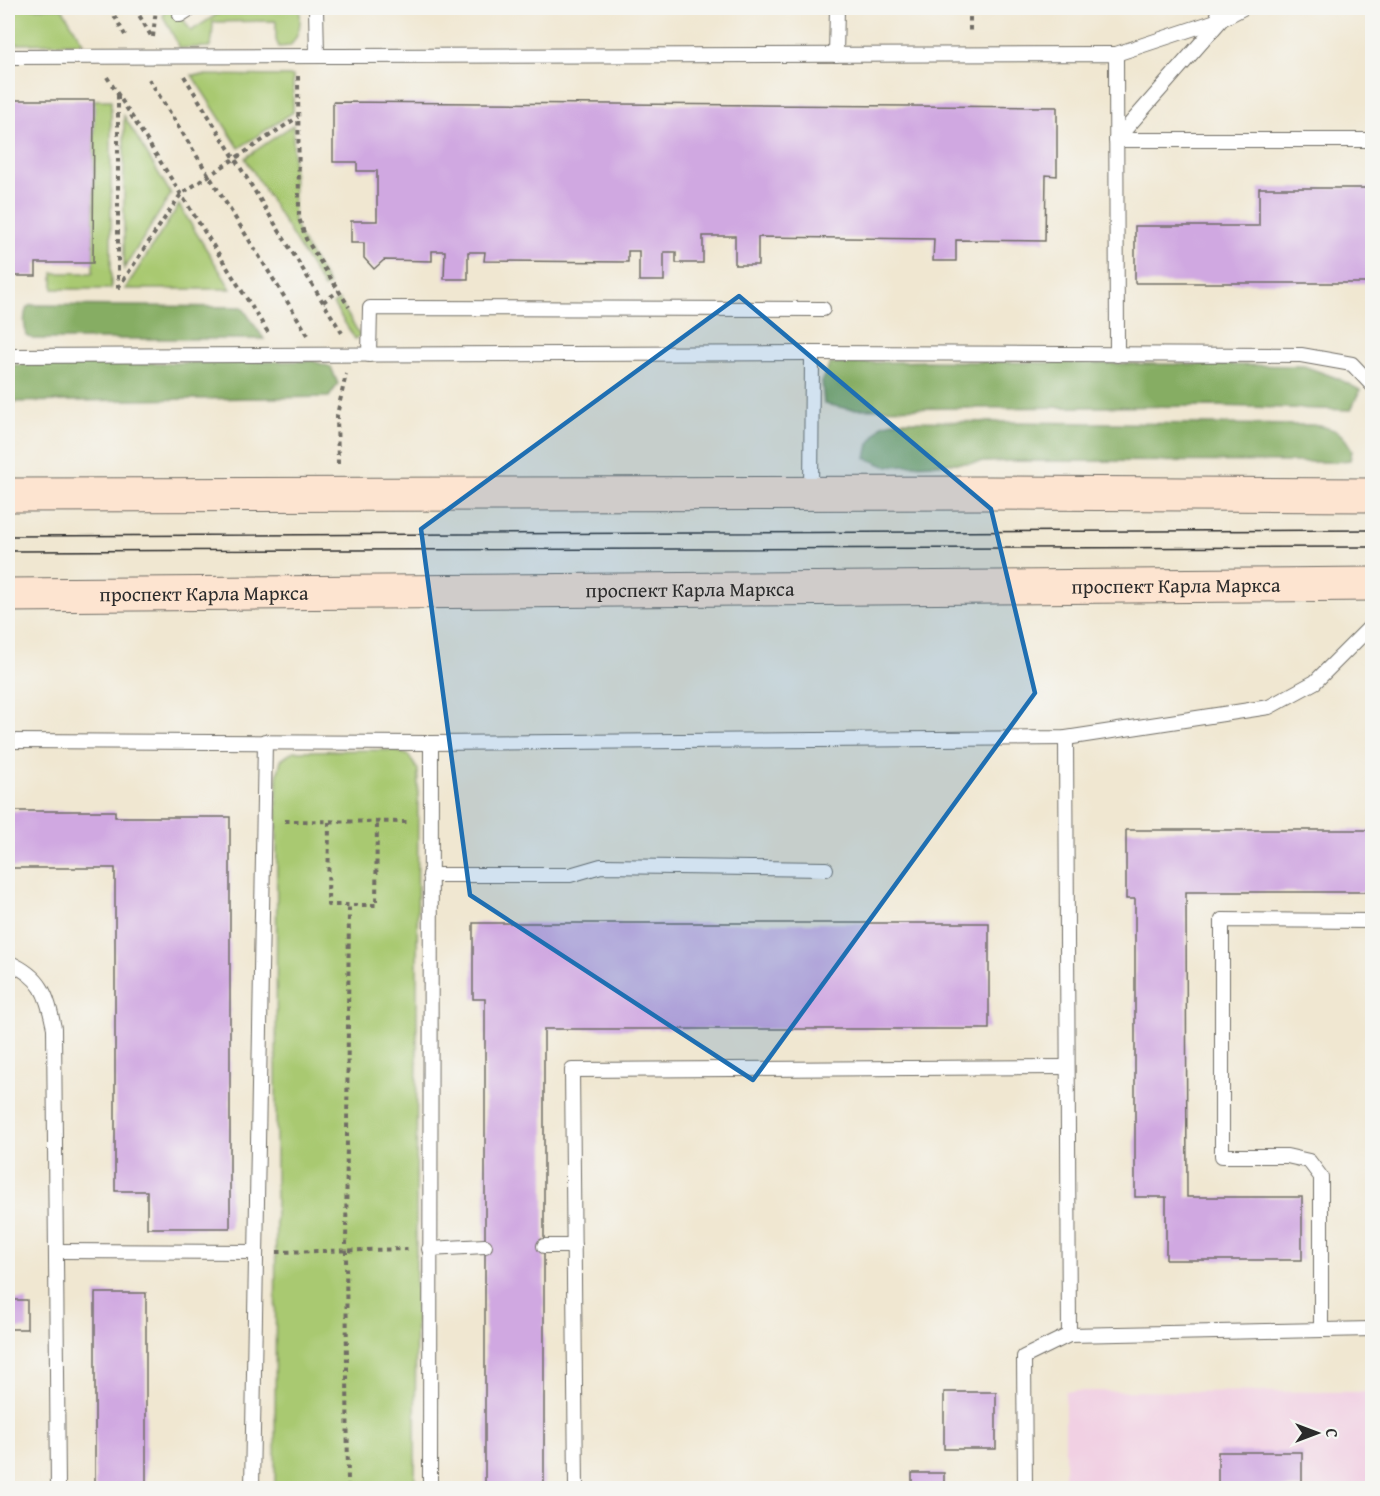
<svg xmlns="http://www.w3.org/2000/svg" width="1380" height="1496" font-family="'Gentium Book Plus',serif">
	<rect width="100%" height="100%" fill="#f6f6f2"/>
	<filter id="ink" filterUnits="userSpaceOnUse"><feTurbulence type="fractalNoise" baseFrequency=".0167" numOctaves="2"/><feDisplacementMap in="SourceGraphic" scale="12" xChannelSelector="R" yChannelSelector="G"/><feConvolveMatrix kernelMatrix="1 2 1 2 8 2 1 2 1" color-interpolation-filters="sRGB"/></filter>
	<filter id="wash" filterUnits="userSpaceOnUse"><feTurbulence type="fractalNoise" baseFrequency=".008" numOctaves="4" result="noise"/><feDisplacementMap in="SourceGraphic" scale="24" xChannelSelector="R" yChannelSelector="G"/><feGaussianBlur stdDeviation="1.35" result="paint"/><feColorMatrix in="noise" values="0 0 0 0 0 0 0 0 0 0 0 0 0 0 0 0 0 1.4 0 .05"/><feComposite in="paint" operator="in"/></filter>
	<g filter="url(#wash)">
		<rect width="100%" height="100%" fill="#f0e7d1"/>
		<polygon fill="#f1d0e3" points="1065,1391 1372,1392 1372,1488 1065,1488"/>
		<g fill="#a9c971" stroke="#6a7a4e" stroke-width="1.5">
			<polygon points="8,8 62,8 83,43 8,44"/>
			<path d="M165,8H176L191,31L227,8H300C301,24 300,34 290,46L279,47L276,40V21L213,22L212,40L210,47L180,48L163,16Z"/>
			<polygon points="192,75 293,76 293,112 239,148"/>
			<polygon points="94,100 111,100 111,289 53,289 53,273 93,273"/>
			<polygon points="124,116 171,194 124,269"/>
			<polygon points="293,125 294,221 301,239 329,285 324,288 245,158"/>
			<polygon points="179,205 231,289 125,289"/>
			<polygon points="339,300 360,335 355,339 333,304"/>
			<polygon points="392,750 408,755 418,770 415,1488 275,1488 277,777 281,760 294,751"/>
		</g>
		<g fill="#86ad63" stroke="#586c47" stroke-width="1.5">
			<path d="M32,305L242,307L264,339H33L27,336C24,325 23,317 27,307Z"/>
			<polygon points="313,361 331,367 338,384 329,397 8,402 8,365"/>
			<polygon points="925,361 1304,366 1337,378 1360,390 1351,410 1215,406 849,409 824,404 822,380 830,364"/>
			<path d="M897,421L1313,425C1334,428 1343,431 1352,451L1350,460L1333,462L1013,461L885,466L866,458L869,444L882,425Z"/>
		</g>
		<g id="blocks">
			<g fill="#d0a8e1">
				<polygon points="8,100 94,100 93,263 36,263 36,276 8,276"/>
				<polygon points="333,102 1057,107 1057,176 1046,175 1045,241 956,240 956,261 933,261 934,239 758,237 758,265 735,265 735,236 703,236 703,263 676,263 676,252 664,252 664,281 639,281 639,251 628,251 628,262 484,261 485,252 468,252 468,279 444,279 445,251 432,251 432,261 384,260 374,269 364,258 364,243 351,243 351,221 377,221 377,171 357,171 357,162 333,162"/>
				<polygon points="1259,188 1372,188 1372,283 1135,283 1135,226 1259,226"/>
				<polygon points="8,811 115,811 115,817 230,817 230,1228 147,1228 147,1191 115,1191 115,868 8,868"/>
				<polygon points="1126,830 1372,830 1372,892 1186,892 1187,1197 1302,1197 1302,1260 1166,1260 1166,1197 1135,1197 1135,899 1126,899"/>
				<polygon points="473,923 989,923 989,1029 544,1029 544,1488 485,1488 485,999 473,999"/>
				<rect x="95" y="1293" width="51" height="195"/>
				<rect x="8" y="1300" width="19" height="29"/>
				<rect x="944" y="1392" width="52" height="57"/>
				<rect x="1218" y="1452" width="84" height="36"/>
				<rect x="912" y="1473" width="32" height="15"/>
			</g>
		</g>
	</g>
	<g filter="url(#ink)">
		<use href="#blocks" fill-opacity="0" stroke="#706d65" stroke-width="1.5"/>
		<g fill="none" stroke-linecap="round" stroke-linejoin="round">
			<g stroke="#706d65" stroke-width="16">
				<g id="lane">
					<polyline points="316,8 317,56"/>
					<polyline points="180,15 191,8"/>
					<polyline points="1116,54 1222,19 1216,8"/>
					<polyline points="836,55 837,8"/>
					<polyline points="8,57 1116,54 1117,355"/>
					<polyline points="1116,140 1372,140"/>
					<polyline points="1116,140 1222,19 1243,8"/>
					<polyline points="369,355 370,308 823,309"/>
					<polyline points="8,356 812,353 1301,355 1352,364 1372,385"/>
					<polyline points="811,494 812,353"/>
					<polyline points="8,741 431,743 1066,738 1269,707 1315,682 1372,625"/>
					<polyline points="430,875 570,875 601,866 826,869"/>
					<path d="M8,962C42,977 47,994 54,1028L58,1488"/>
					<polyline points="544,1246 574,1246"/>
					<polyline points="429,1249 485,1246"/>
					<polyline points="56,1251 255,1252"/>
					<polyline points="1321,1330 1321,1177 1309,1161 1287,1156 1222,1156 1222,920 1372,921"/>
					<polyline points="1069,1335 1372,1329"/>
					<polyline points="252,1488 265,741"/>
					<polyline points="430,1488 431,743"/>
					<polyline points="576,1488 572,1070 1067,1067"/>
					<polyline points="1025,1488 1024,1357 1069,1335 1066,738"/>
				</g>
			</g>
			<g stroke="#706d65" stroke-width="35">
				<g id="secondary">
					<polyline points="8,495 990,493 1372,495"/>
					<path id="s1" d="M8,595L1372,584"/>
				</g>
			</g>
			<g stroke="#706d65" stroke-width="4" stroke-dasharray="4.5 4.5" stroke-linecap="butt">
				<polyline points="110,8 125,35"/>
				<polyline points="135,8 151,36"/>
				<polyline points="970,8 970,34"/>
				<polyline points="153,37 156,8"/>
				<polyline points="184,76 342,333"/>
				<polyline points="298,76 299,218 306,239 349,307"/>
				<polyline points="107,77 269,334"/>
				<polyline points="149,79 308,335"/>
				<polyline points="118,95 118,292"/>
				<polyline points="118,288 181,194 298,117"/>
				<polyline points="323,302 339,291"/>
				<polyline points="338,464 337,415 346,374"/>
				<polyline points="285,821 409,822"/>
				<polyline points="329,822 328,905 376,905 377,822"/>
				<polyline points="277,1252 410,1249"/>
				<polyline points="348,1488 346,1250 349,905"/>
			</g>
			<use href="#lane" stroke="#fff" stroke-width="14"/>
			<use href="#secondary" stroke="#fde4d0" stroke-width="33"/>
			<g stroke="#2b2b2b" stroke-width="1.5">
				<polyline points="8,536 1372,530"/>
				<polyline points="8,551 1372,547"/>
			</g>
		</g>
	</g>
	<path fill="#1f6fb2" fill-opacity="0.2" stroke="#1f6fb2" stroke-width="4.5" stroke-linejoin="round" d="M739,296L991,509L1035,693L753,1080L470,895L421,529Z"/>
	<g text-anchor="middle" stroke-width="5" stroke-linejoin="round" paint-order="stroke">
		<g font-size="20" fill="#2b2b2b" stroke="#f6f6f2">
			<text dy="7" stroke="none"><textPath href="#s1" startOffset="1168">проспект Карла Маркса</textPath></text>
			<text dy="7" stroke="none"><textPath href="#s1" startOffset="682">проспект Карла Маркса</textPath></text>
			<text dy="7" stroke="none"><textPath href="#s1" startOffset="196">проспект Карла Маркса</textPath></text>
		</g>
	</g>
	<rect width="1380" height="1496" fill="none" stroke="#f6f6f2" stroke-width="30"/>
	<g transform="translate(1317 1433) rotate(90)" stroke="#f6f6f2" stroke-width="4.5" paint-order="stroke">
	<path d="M0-4.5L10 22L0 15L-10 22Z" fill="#2b2b2b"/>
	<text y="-9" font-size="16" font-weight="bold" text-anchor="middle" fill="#2b2b2b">С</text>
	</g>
</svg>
